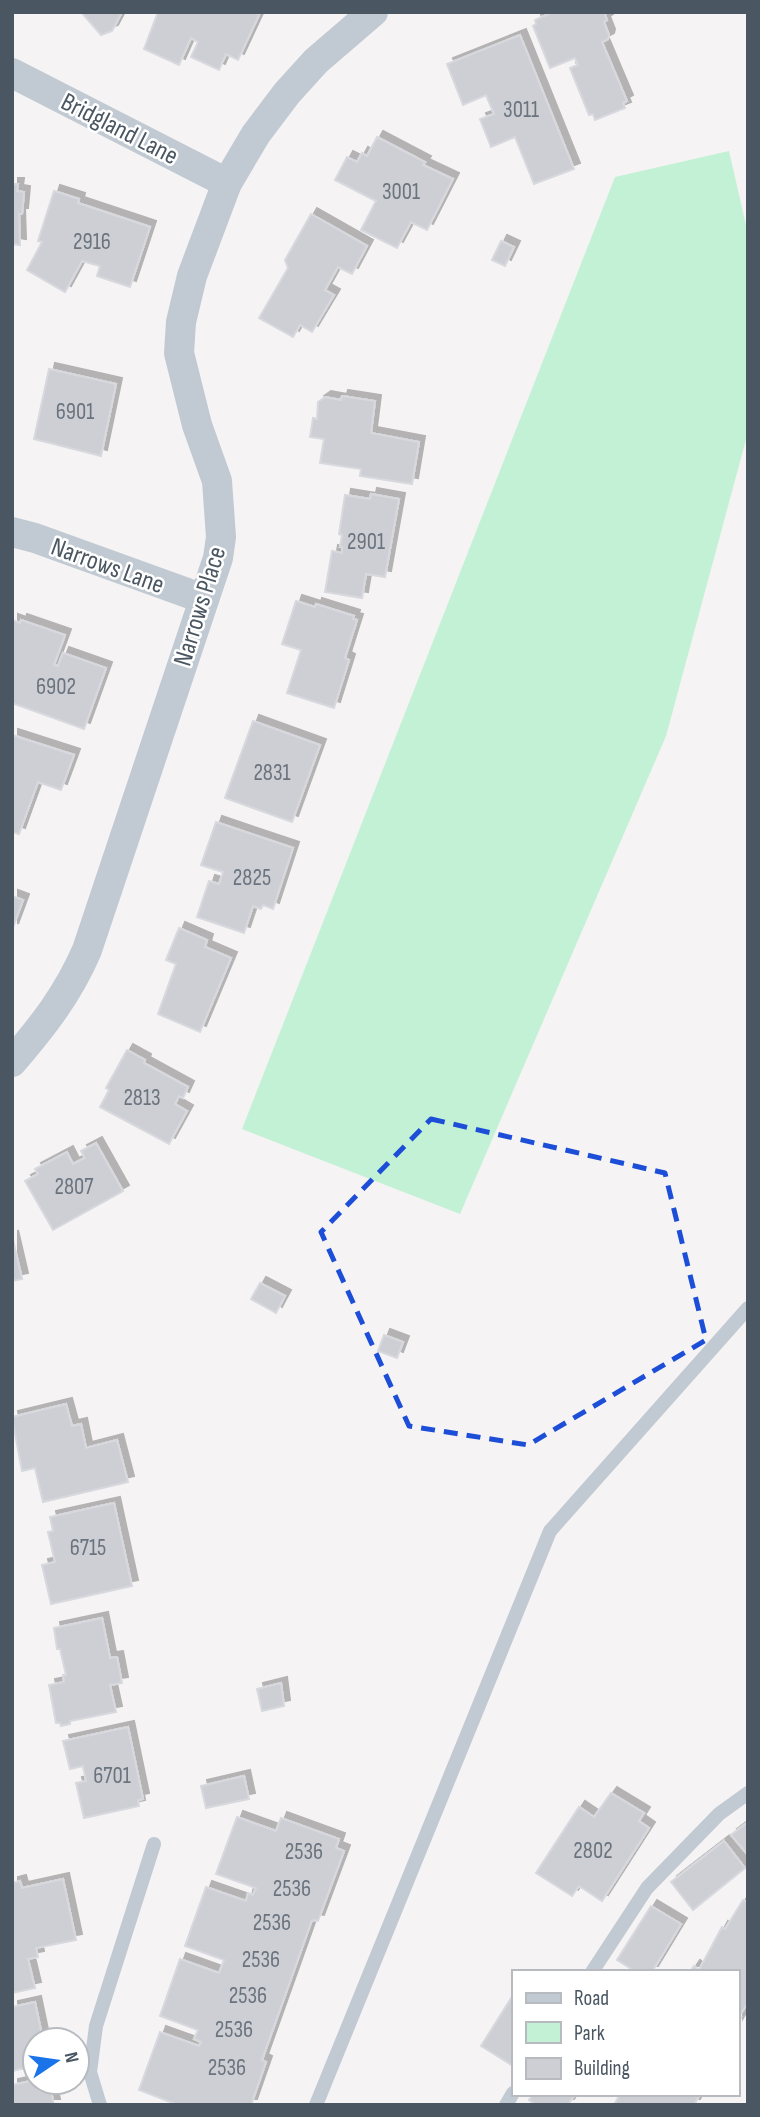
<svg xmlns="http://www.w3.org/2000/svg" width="760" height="2117" font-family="'Sofia Sans Condensed',sans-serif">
	<defs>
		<filter id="shadow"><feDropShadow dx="6" dy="-6" stdDeviation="0" flood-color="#0004"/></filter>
	</defs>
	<rect width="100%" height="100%" fill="#f5f3f3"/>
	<polygon fill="#c3f1d5" points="729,151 748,234 748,432 666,736 460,1214 242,1129 615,177"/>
	<g fill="#cdcfd5" stroke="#d7d9de" stroke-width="2" filter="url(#shadow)">
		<polygon points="81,12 122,12 112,31 101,35"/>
		<polygon points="158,12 254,12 259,15 238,60 226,54 219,70 191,57 198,42 191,38 179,65 144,49"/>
		<polygon points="604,12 607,20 604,22 609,35 608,39 602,42 627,101 623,103 625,108 595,120 593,114 589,115 570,68 578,65 575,58 550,68 533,26 536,24 535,20 553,12"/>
		<polygon points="520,35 574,169 534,184 515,137 491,147 480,119 494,114 486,95 463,105 447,64"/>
		<polygon points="377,137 425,162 423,165 453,179 427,230 411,222 397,248 361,230 376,201 335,180 347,157 357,162 362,153 367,156"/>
		<polygon points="12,184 18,184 17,191 24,192 22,214 19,214 20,245 13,244 13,252"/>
		<polygon points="54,191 79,199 78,203 150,227 130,287 97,276 100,266 82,261 65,292 27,270 42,242 38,241"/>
		<polygon points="311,214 367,246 352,274 338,267 325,290 334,295 312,332 300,325 293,337 259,318 288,268 285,260"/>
		<polygon points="501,241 514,247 505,266 492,260"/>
		<polygon points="49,369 116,384 101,456 34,439"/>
		<polygon points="342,396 375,401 371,433 419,442 412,484 360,476 361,469 320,463 324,439 310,437 313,418 317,419 318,402 325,397 341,400"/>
		<polygon points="371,494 399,499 385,577 366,574 362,598 325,592 332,551 342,553 342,547 340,547 342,535 339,534 345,495 370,499"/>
		<polygon points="296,601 315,607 316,604 354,616 353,619 357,620 345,658 349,660 334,708 287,693 301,650 282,644"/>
		<polygon points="12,620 20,623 21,620 65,635 54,665 58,666 63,653 106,668 84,729 12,703"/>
		<polygon points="253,721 320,745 292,822 225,798"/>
		<polygon points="12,735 74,755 61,790 38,782 19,834 12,832"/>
		<polygon points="216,822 293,848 273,909 263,905 261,909 253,906 244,933 197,917 209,881 219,884 223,872 201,865"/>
		<polygon points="12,896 23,900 12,930"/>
		<polygon points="179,928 207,940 205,947 231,958 200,1032 158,1014 176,964 166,960"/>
		<polygon points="127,1050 145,1060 144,1063 188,1087 183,1098 179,1096 175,1104 187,1111 169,1144 100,1107 109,1090 106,1088"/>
		<polygon points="96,1143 123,1191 53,1230 25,1181 38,1174 35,1169 67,1152 73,1164 85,1158 81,1151"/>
		<polygon points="12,1236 22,1279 12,1281"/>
		<polygon points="260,1283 285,1296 276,1313 251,1299"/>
		<polygon points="384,1335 403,1342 397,1358 378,1351"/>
		<polygon points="66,1404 72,1426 81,1424 86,1448 117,1440 128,1482 43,1502 35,1468 22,1471 12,1417"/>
		<polygon points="114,1503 132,1586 51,1604 42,1565 55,1562 48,1532 53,1531 50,1517"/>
		<polygon points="102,1618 110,1658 117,1657 122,1683 110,1685 116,1712 70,1721 70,1724 61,1726 60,1723 56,1723 49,1685 64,1682 63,1675 66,1675 60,1649 57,1649 54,1628"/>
		<polygon points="281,1683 284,1706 262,1711 257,1689"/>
		<polygon points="128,1727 143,1799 138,1800 139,1806 84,1818 76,1783 86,1781 83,1766 70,1769 63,1741"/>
		<polygon points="244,1776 249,1799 206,1808 201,1786"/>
		<polygon points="611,1793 644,1813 639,1821 649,1828 602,1901 579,1886 572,1896 536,1873 579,1807 594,1817"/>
		<polygon points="237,1817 276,1831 281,1818 339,1839 336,1848 344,1851 318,1921 312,1920 262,2060 266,2062 251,2105 178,2105 139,2090 160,2032 199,2046 201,2042 194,2039 198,2030 160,2016 180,1959 219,1973 224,1960 185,1946 206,1887 246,1901 248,1893 253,1895 256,1888 216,1874"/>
		<polygon points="748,1822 748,1855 731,1835"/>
		<polygon points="724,1841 745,1868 693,1910 671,1882"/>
		<polygon points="63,1879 76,1940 36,1948 38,1957 28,1959 35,1988 12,1993 12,1883 20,1881 22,1888"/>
		<polygon points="743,1900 748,1903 748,2003 739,2016 741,2017 737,2024 737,1972 690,1972 694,1966 699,1970 722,1927 725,1929"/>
		<polygon points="651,1906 681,1924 652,1972 636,1972 617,1960"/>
		<polygon points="513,1995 513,2066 481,2046"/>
		<polygon points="35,2002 43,2040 35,2040 35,2066 12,2071 12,2007"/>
		<polygon points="35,2080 49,2082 54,2105 12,2105 12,2085"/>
		<polygon points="533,2094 575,2094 568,2105 536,2105 529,2100"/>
		<polygon points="620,2094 700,2094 694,2105 614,2105"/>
	</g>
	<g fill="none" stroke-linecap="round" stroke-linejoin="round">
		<g stroke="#c1cad2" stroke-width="14">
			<polyline points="592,1972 647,1888 719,1814 748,1793"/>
			<polyline points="100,2105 90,2072 96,2026 154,1844"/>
			<polyline points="316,2105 550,1531 748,1308"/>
			<polyline points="506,2105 513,2093"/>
		</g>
		<g stroke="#c1cad2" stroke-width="30">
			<polyline points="12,73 227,183"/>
			<polyline points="12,532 35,538 204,599"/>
			<path d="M12,1062C43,1026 68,994 87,950L218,558L221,537L217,481L197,425L179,353L181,322L192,276L227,183L256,134L287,93L316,61L373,12"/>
		</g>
	</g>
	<path fill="none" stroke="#1d4ed8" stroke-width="5" stroke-dasharray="14 9" stroke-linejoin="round" d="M431,1119L665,1173L706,1340L528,1445L409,1426L321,1232Z"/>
	<g text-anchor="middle" stroke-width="5" stroke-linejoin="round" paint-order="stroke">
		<g font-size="23" fill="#6b747e">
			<text x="521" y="117">3011</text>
			<text x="401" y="199">3001</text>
			<text x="92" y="249">2916</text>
			<text x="75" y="419">6901</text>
			<text x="366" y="549">2901</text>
			<text x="56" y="694">6902</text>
			<text x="272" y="780">2831</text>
			<text x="252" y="885">2825</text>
			<text x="142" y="1105">2813</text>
			<text x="74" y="1194">2807</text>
			<text x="88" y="1555">6715</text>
			<text x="112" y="1783">6701</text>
			<text x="593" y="1858">2802</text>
			<text x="304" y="1859">2536</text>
			<text x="292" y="1896">2536</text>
			<text x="272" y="1930">2536</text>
			<text x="261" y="1967">2536</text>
			<text x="248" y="2003">2536</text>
			<text x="234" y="2037">2536</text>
			<text x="227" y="2075">2536</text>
		</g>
		<g font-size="26" fill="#4a5661" stroke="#fff">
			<text transform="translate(120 128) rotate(27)" y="9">Bridgland Lane</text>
			<text transform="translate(108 565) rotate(20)" y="9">Narrows Lane</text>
			<text transform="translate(199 606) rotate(-73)" y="9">Narrows Place</text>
		</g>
	</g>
	<rect width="760" height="2117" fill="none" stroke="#4a5661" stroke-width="28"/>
	<rect x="512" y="1970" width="228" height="126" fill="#ffffff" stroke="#b7bbc0" stroke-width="2"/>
	<rect x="526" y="1993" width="35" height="10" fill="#c1cad2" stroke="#b7bbc0" stroke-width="2"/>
	<text x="574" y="2005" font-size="21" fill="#4a5661">Road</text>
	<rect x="526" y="2022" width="35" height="21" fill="#c3f1d5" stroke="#b7bbc0" stroke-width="2"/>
	<text x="574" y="2040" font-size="21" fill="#4a5661">Park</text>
	<rect x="526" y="2058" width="35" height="21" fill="#cdcfd5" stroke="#b7bbc0" stroke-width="2"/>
	<text x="574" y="2075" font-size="21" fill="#4a5661">Building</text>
	<g transform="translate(56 2061) rotate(77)"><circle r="33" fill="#ffffff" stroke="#b7bbc0" stroke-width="2"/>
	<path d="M0-5L12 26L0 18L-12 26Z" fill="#1a73e8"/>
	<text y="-10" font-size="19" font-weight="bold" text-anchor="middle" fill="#4a5661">N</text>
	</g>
</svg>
